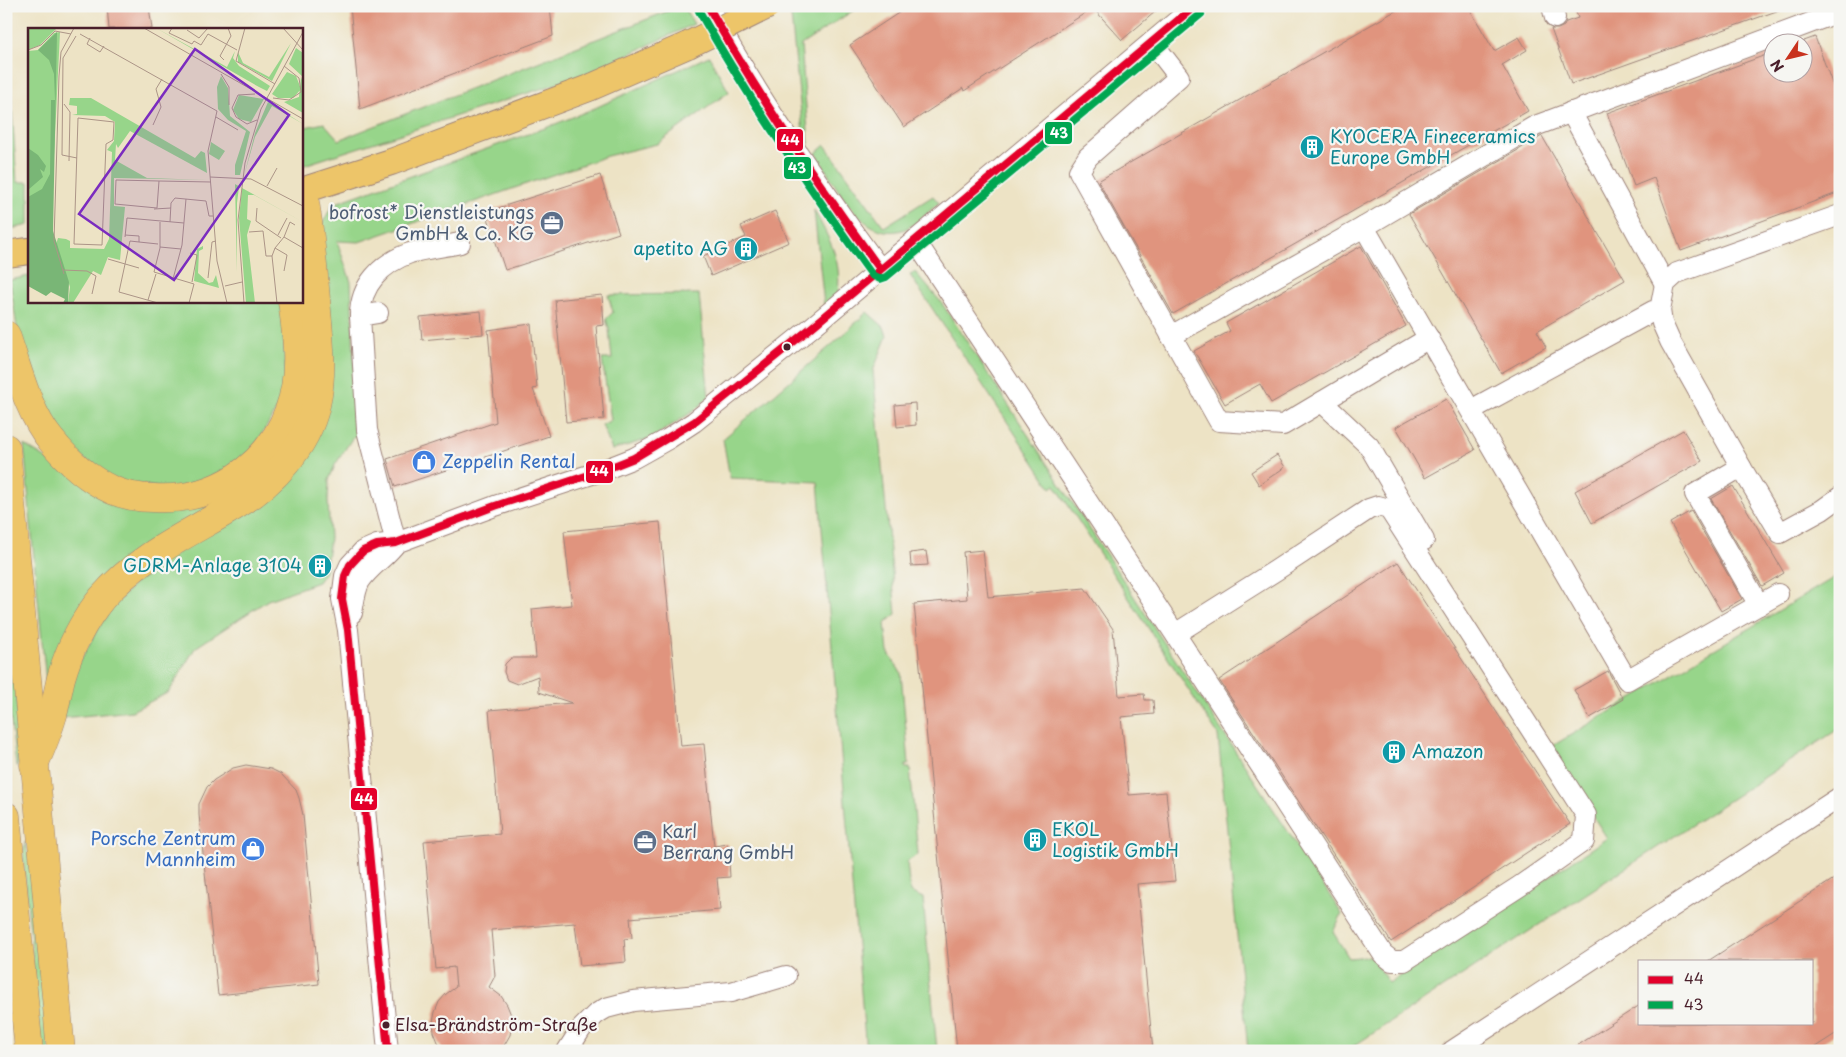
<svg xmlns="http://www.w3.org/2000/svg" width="1846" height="1057" font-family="'Playpen Sans',sans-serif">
	<rect width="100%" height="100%" fill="#f6f6f2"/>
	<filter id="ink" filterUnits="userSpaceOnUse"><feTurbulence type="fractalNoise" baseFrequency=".02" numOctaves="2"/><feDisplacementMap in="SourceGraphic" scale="10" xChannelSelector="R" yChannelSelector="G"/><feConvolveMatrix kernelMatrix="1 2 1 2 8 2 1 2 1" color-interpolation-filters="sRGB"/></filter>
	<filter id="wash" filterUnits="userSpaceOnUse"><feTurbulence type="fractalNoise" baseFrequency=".0096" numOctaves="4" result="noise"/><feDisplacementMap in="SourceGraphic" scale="20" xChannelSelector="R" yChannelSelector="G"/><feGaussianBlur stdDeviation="1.12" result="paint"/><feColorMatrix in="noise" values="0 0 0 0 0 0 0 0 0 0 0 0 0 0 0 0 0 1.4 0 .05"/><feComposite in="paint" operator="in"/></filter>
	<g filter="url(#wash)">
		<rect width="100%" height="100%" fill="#ede3c5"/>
		<g fill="#97d58a" stroke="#707a5a">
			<polygon points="681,6 683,6 694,24 584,75 301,166 301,128 324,123 339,140"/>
			<polygon points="790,6 797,8 860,6 801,45 809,144 803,133"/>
			<polygon points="6,25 17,182 29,182 29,225 6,230"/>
			<polygon points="709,56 729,92 657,144 607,156 359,242 337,241 351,282 357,436 353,437 335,465 329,480 328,501 330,538 325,572 318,582 268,600 195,648 169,692 132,711 62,718 74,672 97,630 114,605 134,584 168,559 282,484 321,226 333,204 548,127 595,108"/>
			<path d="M825,145L884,227L933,196L939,203C929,211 917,224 905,229C862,245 834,182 816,153Z"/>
			<path d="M814,210C829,239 842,259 838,293L824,305Z"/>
			<polygon points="301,225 311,342 270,467 169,533 46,682 33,548 24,445 74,476 134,503 271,459 301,301"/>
			<polygon points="915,272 941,302 1342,914 1333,932 1349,958 1370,956 1389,983 1607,838 1549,748 1840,574 1840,728 1346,1051 1248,1051 1218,735 1055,485 1051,488 910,275"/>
			<polygon points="29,276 29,301 283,301 286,394 246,461 181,491 110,480 59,438 19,342 10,280"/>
			<polygon points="699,294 709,398 692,412 652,438 612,450 602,425 611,420 602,359 612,359 609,329 606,319 613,312 608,295"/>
			<polygon points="867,312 884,327 887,336 873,371 896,614 885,623 888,652 901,673 909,764 905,766 906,768 910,768 918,854 907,862 910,892 923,898 937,1051 866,1051 818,482 730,478 723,439 843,335"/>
			<path d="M6,591C11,648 21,709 18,766H16L6,677Z"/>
			<polygon points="25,842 30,860 49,1051 41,1051 23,856"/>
		</g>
		<g id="blocks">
			<g fill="#e0947e">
				<polygon points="107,6 149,6 152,29 109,29"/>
				<polygon points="350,6 550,6 553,36 360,109"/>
				<polygon points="909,6 1162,6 1122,40 1093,8 964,91 963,88 904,127 850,45"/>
				<polygon points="1404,6 1468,6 1494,51 1519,37 1527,50 1502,65 1528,111 1173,314 1098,181"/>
				<polygon points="1574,6 1785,6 1785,8 1571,84 1551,29 1558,29 1564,26 1566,22 1578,18"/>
				<polygon points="1815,37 1840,105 1840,192 1681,251 1654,178 1634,186 1607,113 1774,52 1774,72 1804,72 1804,41"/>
				<polygon points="1542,136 1625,280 1537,331 1546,347 1501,373 1409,214"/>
				<polygon points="600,175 619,233 505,270 486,212"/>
				<polygon points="775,211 789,242 711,276 703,256 746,237 741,226"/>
				<polygon points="1361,246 1406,326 1271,403 1260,384 1225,404 1194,351 1230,331 1226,323"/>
				<polygon points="602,295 604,325 596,326 604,419 566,422 555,300"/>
				<polygon points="481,311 483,334 422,340 420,317"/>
				<polygon points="531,324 537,388 533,389 549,436 395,487 387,459 496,422 488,330"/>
				<polygon points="1446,399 1475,450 1425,478 1396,427"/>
				<polygon points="915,403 916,425 897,427 895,405"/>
				<polygon points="1683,430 1702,461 1592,523 1575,491"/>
				<polygon points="1277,455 1285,467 1259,485 1251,472"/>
				<polygon points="1733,486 1784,573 1762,586 1711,499"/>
				<polygon points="1691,511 1742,599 1721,611 1670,523"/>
				<polygon points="660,522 681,746 704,744 714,846 728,844 730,877 717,878 720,910 630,918 632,938 624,939 626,962 580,966 575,923 491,930 495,976 489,987 501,996 507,1005 511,1015 512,1025 510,1035 501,1051 444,1051 438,1042 434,1032 433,1022 435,1012 439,1002 446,994 456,987 454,967 436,969 424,841 500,834 489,710 572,703 539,692 538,676 517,684 507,680 504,672 505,664 511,658 536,658 532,609 572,605 564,531"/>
				<polygon points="983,550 988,597 1085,588 1113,629 1119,696 1144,694 1145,700 1153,700 1154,714 1121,717 1129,795 1166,792 1175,881 1137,884 1153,1051 957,1051 914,604 967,599 963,552"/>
				<polygon points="926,551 928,565 911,566 910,553"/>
				<polygon points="1398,562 1570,824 1391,942 1219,680"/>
				<polygon points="1608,671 1623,699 1590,718 1574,690"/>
				<polygon points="246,765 271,769 281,774 296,790 299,798 303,815 319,984 218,995 199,815 199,804 207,787 214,780 233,768"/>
				<polygon points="1840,875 1840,1031 1809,1051 1569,1051 1640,1005 1640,1023 1812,1023 1812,961 1708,961"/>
			</g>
		</g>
	</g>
	<g filter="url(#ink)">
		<use href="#blocks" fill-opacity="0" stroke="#9c8178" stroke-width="1"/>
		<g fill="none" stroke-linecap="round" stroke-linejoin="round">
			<g stroke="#9c8178" stroke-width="22">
				<g id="minor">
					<path d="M708,6C758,99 818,184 880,269"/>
					<polyline points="1552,6 1555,18"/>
					<polyline points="1152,42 1179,77 1088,157 1079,171 1219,421 1283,425 1429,338"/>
					<polyline points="1571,112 1665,284"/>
					<polyline points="1364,227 1627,680 1778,594"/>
					<polyline points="915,240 1175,634 1275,571 1369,509 1378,506 1389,509 1586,815 1584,841 1520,886 1404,961 1392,961 1383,954 1175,634"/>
					<polyline points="1660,310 1662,323 1670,341 1741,467 1695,494 1759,605"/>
					<polyline points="378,313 360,316 367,430 396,543"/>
					<path d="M360,316C360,285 382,263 410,253C426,248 444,247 460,243"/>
					<polyline points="1171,336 1364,227 1535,126 1834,14"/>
					<polyline points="1322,402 1369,446 1424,540"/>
					<polyline points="1480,405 1653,311 1660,310 1665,284 1677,273 1840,215"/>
					<polyline points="1741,467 1780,533 1822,510 1840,497"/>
					<path d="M352,613C354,602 355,590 360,581C370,566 386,557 396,543"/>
					<polyline points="388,1051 348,630 342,599 345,576 350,565 363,551 377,545 396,543 495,506 601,471 634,458 668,439 694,422 812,327 1195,6"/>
					<polyline points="567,1051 581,1029 596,1014 606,1008 633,1001 731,992 786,976"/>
					<polyline points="1452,1051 1840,797"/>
				</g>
			</g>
			<g stroke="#9c8178" stroke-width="28">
				<g id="major">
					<polyline points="301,191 391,162 589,88 688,45"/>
					<polyline points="6,254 29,251"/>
				</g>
			</g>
			<g stroke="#9c8178" stroke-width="29">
				<g id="highway">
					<path d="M6,335C18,369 28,412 51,440C67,460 88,479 112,490C124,495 140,498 153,498C213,502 268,468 289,410C302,376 297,336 292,301"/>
					<polyline points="6,448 61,1051"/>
					<path d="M34,765C41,749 48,732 53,715C56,703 58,690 61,678C69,650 83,621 102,598C138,556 189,534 235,506C272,484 306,448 316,405C324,371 319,334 316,300C313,263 310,227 303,191"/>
					<polyline points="6,816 29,1051"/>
				</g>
			</g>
			<use href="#minor" stroke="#fff" stroke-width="20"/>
			<use href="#major" stroke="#edc569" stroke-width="26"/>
			<use href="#highway" stroke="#edc569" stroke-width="28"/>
			<g stroke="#9c8178" stroke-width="28" stroke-linecap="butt">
				<polyline id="major-bridge" points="688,45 767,6"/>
			</g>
			<use href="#major-bridge" stroke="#edc569" stroke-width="26"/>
			<g stroke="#f6f6f2" stroke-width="11">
				<g id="bus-1">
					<path d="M708,6C759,98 818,184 880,269"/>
					<polyline points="388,1051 348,630 342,599 345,576 350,565 363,551 377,545 396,543 495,506 601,471 634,458 694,422 812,327 1195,6"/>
				</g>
			</g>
			<g stroke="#f6f6f2" stroke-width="11">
				<path id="bus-2" d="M699,11C751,103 810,189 872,275L880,279L886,277L1201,14"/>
			</g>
			<use href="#bus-1" stroke="#e4002b" stroke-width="8"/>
			<use href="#bus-2" stroke="#00a651" stroke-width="8"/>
		</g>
	</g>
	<defs>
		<g id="building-disc" transform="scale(1.25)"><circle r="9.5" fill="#0f9aa8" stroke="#f6f6f2"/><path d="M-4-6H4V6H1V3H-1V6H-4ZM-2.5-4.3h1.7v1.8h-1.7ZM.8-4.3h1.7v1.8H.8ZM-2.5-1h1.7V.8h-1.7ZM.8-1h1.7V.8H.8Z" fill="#fff"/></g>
		<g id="office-disc" transform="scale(1.25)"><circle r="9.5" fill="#5c6f8a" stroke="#f6f6f2"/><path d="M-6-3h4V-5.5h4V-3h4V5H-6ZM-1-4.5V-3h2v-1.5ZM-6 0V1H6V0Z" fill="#fff"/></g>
		<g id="shop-disc" transform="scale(1.25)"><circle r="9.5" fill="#3f7fe0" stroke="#f6f6f2"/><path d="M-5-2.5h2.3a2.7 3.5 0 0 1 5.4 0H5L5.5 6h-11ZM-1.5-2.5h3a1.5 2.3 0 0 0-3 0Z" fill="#fff"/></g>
	</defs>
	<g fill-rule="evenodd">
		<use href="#building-disc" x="1312" y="147"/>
		<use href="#office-disc" x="552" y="223"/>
		<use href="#building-disc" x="746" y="249"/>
		<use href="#shop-disc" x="424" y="462"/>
		<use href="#building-disc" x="320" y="566"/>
		<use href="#building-disc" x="1394" y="752"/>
		<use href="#building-disc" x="1035" y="840"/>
		<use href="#office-disc" x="645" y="842"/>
		<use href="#shop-disc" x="253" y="849"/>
	</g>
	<g fill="#4a1f2b" stroke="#f6f6f2" stroke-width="2">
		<circle cx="787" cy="347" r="4.5"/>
		<circle cx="386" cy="1025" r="4.5"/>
	</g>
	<g text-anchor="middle" stroke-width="4.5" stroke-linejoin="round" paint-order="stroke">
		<g font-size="17" fill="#4a1f2b" stroke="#f6f6f2" text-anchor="start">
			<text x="395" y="1031">Elsa-Brändström-Straße</text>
		</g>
		<g font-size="18" fill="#0d838f" stroke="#f6f6f2" text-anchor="start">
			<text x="1330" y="143">KYOCERA Fineceramics<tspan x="1330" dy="21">Europe GmbH</tspan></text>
			<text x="728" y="255" text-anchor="end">apetito AG</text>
			<text x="302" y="572" text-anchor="end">GDRM-Anlage 3104</text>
			<text x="1412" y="758">Amazon</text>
			<text x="1052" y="836">EKOL<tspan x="1052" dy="21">Logistik GmbH</tspan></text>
		</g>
		<g font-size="18" fill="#4e5e75" stroke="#f6f6f2" text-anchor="end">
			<text x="534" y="219">bofrost* Dienstleistungs<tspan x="534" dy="21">GmbH &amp; Co. KG</tspan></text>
			<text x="662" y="838" text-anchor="start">Karl<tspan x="662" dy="21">Berrang GmbH</tspan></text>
		</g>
		<g font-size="18" fill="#366cbe" stroke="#f6f6f2" text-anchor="start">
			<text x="442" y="468">Zeppelin Rental</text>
			<text x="236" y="845" text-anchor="end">Porsche Zentrum<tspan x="236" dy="21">Mannheim</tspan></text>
		</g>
	</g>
	<g transform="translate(28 28)">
		<rect width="275" height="275" fill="#ede3c5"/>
		<path d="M0,0H29L12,17L0,22ZM128,0L199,39L207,23L205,30L211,38L242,58L239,63L231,59ZM32,4L25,148L9,168L0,171V23L10,22L26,5ZM263,15L244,53L210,34V24L215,35L241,49ZM268,20L275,25V49L261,36ZM259,44L268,48L273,61L265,70H250L244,66ZM193,48L200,60L202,88L222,104L212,147H207V137L218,103L200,92L190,81L189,59ZM273,49L275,55V85L256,74L271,69ZM211,67L236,71L223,94L211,91L205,82ZM42,70H63L167,130L173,123L177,125L179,145L102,103L90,120L88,116L87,132L119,150L180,152L86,150V178L97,179L92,232L80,229L73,247L65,243L45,275H40L42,259L28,216L30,210L38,211L42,213V220L76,221L81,211L84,124L79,122L86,113L87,94L77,88L44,87L49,86V78L41,77ZM240,74L275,96L244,78L227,109L216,148L227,105ZM183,114L197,123L191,132L181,126ZM198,151L275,194L226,167H220L219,191L223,193L219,207L227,275H218L211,190L214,160L211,159L209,175V244L207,156ZM175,218V221L171,223L170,245L181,255L185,254L188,247L191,260L166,253L169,221Z" fill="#97d58a"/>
		<path d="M29,4L25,203L41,254L40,275H35L37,271L23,264L18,268L0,258V169L14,161L22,146L23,72H27L26,46L21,32L10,22ZM0,120L10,127L18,138L16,144L12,141L15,149L0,162Z" fill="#79b676"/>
		<path fill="none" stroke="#ac9587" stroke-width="1" d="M116,0L275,91M144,0L141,5L164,16L166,13L173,17L180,6L209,22M217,0L208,33L247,56M255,0L275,22M159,2L171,10L180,0M52,6L189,83L180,123L189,233L199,275M48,8L35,30L34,127L49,130M62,10L59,16L72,24L76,18M0,22L13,17L27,3L43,6M196,32L192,28L203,8L200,0M193,46L201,59V77M227,66L210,67L204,80L208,89L219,96L229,92M245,70L261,72L273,64L271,50L256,38M36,76L42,84L41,133M188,89L210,102M50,90L86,94L85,112L78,116L74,217L46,216ZM125,97L133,79L128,61L134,51M182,149L223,151L275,178M131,153L88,152L87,176L129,180L131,153L183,154M239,158L249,140M229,180L228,193L253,210M126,181L143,180M132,194V220L126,244L166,256L161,275M142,194L143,175L147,170L178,173L181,188H185M221,204L235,203L238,228H244M97,207L111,208V214L130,216M250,207L259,190M97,209L99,190L156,195M256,209L262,194L267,197M111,214L102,213L91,264L130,275M132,219L153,221M247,220L259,227L256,243M162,225L169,227L164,254M80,231L111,240M35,242L59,243L68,248L64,266M36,246L26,213L31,48L33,24L46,0M180,250L184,214L188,213M145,251L154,217L158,171M197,258L214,254M120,272L128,246M216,275L210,192L217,135L233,81L275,4M249,275L244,228L247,220L256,209L275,220"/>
		<path fill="#7b2cbf" fill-opacity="0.15" stroke="#7b2cbf" stroke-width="2.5" d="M167,21L261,87L146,252L51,186Z"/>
		<rect width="275" height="275" fill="none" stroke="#4a1f2b" stroke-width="2.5"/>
	</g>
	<g stroke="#f6f6f2" stroke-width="2">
		<rect x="1044" y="121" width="29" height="24" rx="5" fill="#00a651"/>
		<rect x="776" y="128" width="28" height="24" rx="5" fill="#e4002b"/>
		<rect x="783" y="156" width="29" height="24" rx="5" fill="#00a651"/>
		<rect x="585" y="460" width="29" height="24" rx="5" fill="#e4002b"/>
		<rect x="350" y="787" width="28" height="24" rx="5" fill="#e4002b"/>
	</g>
	<g font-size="14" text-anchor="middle" font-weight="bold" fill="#fff">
		<text x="1059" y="138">43</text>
		<text x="790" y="145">44</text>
		<text x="797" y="173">43</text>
		<text x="599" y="476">44</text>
		<text x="364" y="804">44</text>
	</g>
	<rect width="1846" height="1057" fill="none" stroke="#f6f6f2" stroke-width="25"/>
	<rect x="1638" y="960" width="175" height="65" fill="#f6f6f2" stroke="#b1a0a2"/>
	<rect x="1648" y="976" width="25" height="8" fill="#e4002b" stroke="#b1a0a2"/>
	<text x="1684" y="984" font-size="15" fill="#4a1f2b">44</text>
	<rect x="1648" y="1001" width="25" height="8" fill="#00a651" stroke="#b1a0a2"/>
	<text x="1684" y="1010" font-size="15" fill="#4a1f2b">43</text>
	<g transform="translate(1788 58) rotate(235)"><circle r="24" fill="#f6f6f2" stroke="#b1a0a2"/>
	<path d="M0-4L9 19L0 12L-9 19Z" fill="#c8321e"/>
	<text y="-8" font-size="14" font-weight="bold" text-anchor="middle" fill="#4a1f2b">N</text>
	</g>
</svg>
